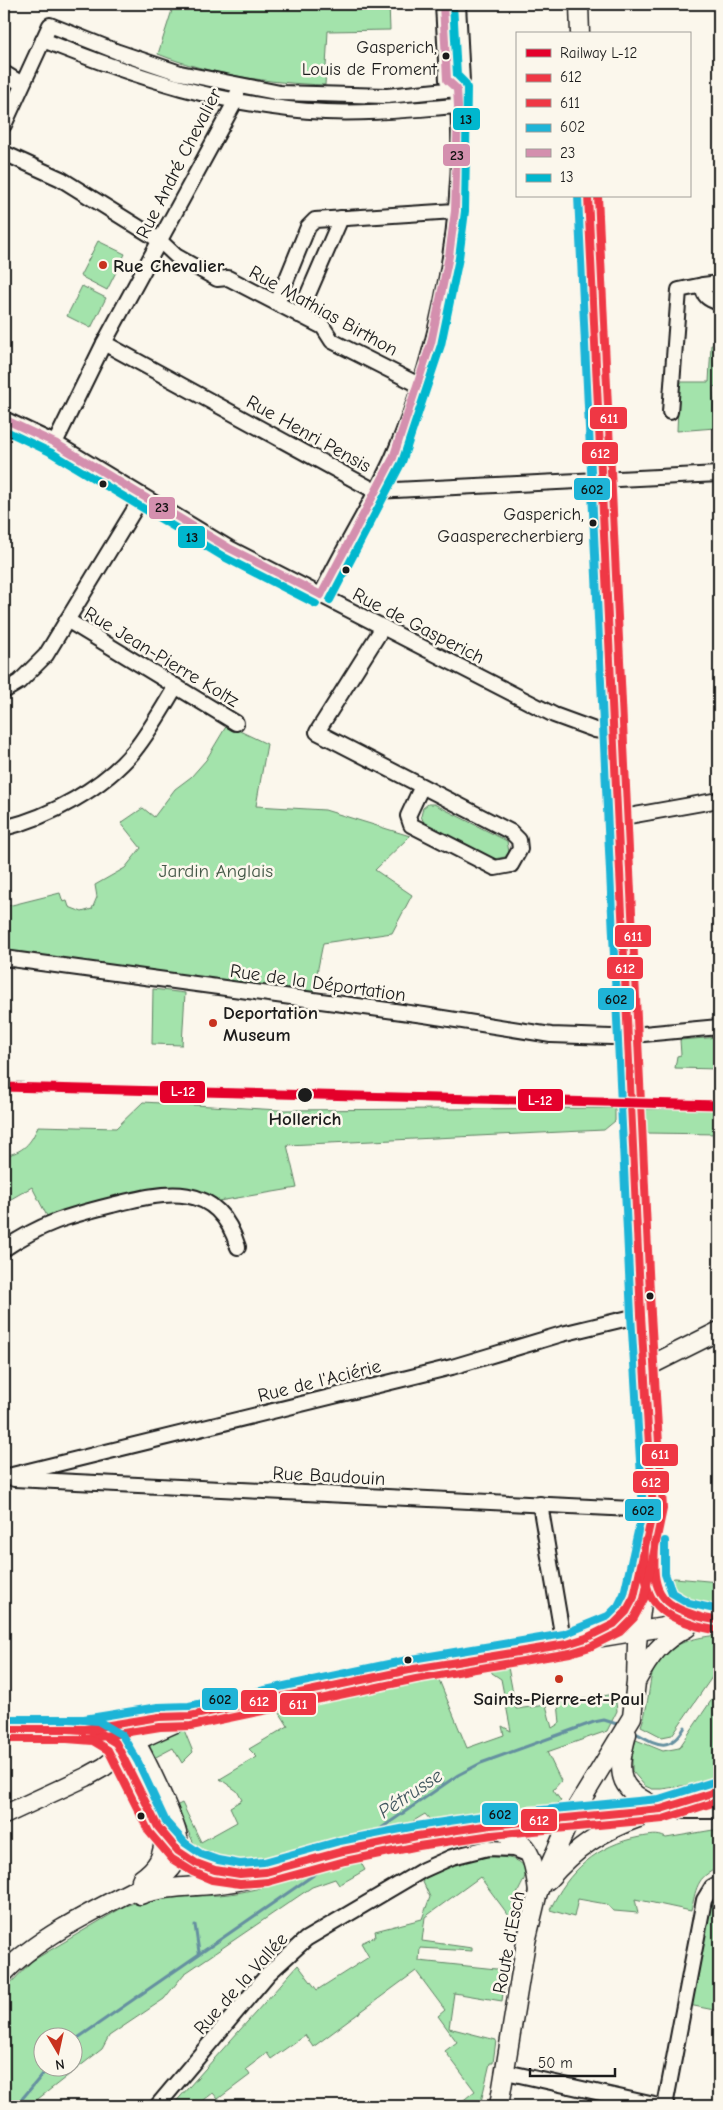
<svg xmlns="http://www.w3.org/2000/svg" width="723" height="2110" font-family="'Comic Neue',sans-serif">
	<rect width="100%" height="100%" fill="#fbf7ec"/>
	<filter id="ink" filterUnits="userSpaceOnUse"><feTurbulence type="fractalNoise" baseFrequency=".02" numOctaves="2"/><feDisplacementMap in="SourceGraphic" scale="10" xChannelSelector="R" yChannelSelector="G"/><feConvolveMatrix kernelMatrix="1 2 1 2 8 2 1 2 1" color-interpolation-filters="sRGB"/></filter>
	<g filter="url(#ink)">
		<g fill="#a3e3ab" stroke="#608064" fill-rule="evenodd">
			<path d="M174,4H389L390,30L328,31L325,85C269,83 211,75 158,54Z"/>
			<polygon points="98,241 125,254 107,290 80,276"/>
			<polygon points="82,286 106,298 91,328 67,316"/>
			<polygon points="711,345 719,346 719,385 713,387 715,428 677,431 679,382 709,382"/>
			<polygon points="227,725 267,744 256,806 325,810 410,836 375,870 412,895 392,933 323,943 313,993 4,950 4,907 60,893 63,902 67,901 69,907 82,912 92,909 97,897 95,885 125,868 141,848 121,823 143,808 154,817 175,789 191,777 206,760"/>
			<polygon points="428,804 434,804 507,841 509,852 505,857 494,859 424,823 421,816 423,808"/>
			<polygon points="153,989 185,993 182,1045 152,1044"/>
			<polygon points="719,1037 719,1069 675,1068 677,1056 681,1055 680,1040"/>
			<path d="M143,1102L279,1110L615,1108V1121L604,1130L287,1145L297,1188L207,1203L184,1194L48,1218L32,1187L4,1203V1156C23,1152 31,1144 38,1126L116,1128Z"/>
			<polygon points="645,1109 719,1110 719,1134 646,1133"/>
			<path d="M675,1578L719,1582V1605C689,1608 677,1610 661,1581Z"/>
			<path d="M719,1635V1667L672,1735L662,1737L641,1726C646,1713 648,1699 650,1684C655,1647 687,1638 719,1635Z"/>
			<polygon points="507,1662 516,1709 546,1705 552,1728 560,1723 558,1703 615,1694 617,1711 607,1731 547,1752 561,1781 553,1790 561,1801 552,1806 432,1822 425,1814 405,1826 263,1860 229,1863 212,1858 196,1848 176,1806 182,1803 201,1842 237,1822 230,1807 242,1800 237,1791 220,1779 257,1757 249,1749 288,1726 278,1710 437,1675 467,1748 504,1735 502,1726 511,1731 501,1679 492,1673 490,1665"/>
			<polygon points="719,1689 719,1780 662,1789 652,1789 645,1786 632,1771 632,1751 636,1740 663,1751 679,1748"/>
			<polygon points="184,1730 193,1752 182,1763 173,1748 154,1758 149,1750 151,1742"/>
			<path d="M719,1829V1868C696,1876 696,1890 691,1911L635,1899L638,1913L614,1911L606,1904L578,1899L574,1917L550,1910C568,1871 597,1845 640,1837C650,1836 657,1833 666,1838Z"/>
			<path d="M481,1857C493,1857 527,1854 525,1874C525,1880 520,1887 518,1892C515,1901 514,1911 512,1920L480,1877L425,1917L422,1941L472,1948V1951L420,1948L419,1961L506,1970L502,2001L454,1993L449,2028L496,2040L493,2063H490L480,2106H456L475,2091L445,2051L457,2042L438,2016L445,2010L416,1971L313,2047L305,2035L271,2059L267,2053L246,2069L250,2075L218,2099L213,2093L196,2106H172L298,1965L317,1990L369,1957L361,1943L376,1936L375,1931L422,1919L430,1897L422,1880L453,1864Z"/>
			<path d="M360,1861L365,1870L339,1885L335,1879L312,1887L184,1974L164,1999L109,2036L102,2049L29,2106H4V1990L32,1961L125,1906L153,1897L155,1900C183,1894 213,1898 242,1892C282,1884 321,1870 360,1861ZM42,2038H72V2068H42Z"/>
			<polygon points="719,1883 719,2011 684,2004 704,1900"/>
		</g>
		<g fill="none" stroke-linecap="round" stroke-linejoin="round">
			<g stroke="#6590a0" stroke-width="3">
				<path d="M632,1731C655,1743 668,1755 685,1727"/>
				<polyline points="367,1838 458,1775 481,1763 594,1722 604,1720 620,1725"/>
				<polyline points="195,1925 199,1952"/>
				<polyline points="72,2042 331,1863"/>
				<polyline points="16,2106 48,2068"/>
			</g>
			<g stroke="#1c1c1c" stroke-width="18">
				<g id="minor">
					<polyline points="443,4 447,80 457,89"/>
					<path d="M43,40C135,77 226,107 325,112C369,114 414,109 458,106"/>
					<polyline points="4,73 22,84"/>
					<polyline points="4,125 50,25 118,52 180,73 280,93 387,96 457,89"/>
					<polyline points="4,153 61,179 159,240 176,256 217,279 228,278 323,327 332,341 419,385"/>
					<path d="M719,283L703,285C703,297 708,299 719,303"/>
					<polyline points="277,303 308,227 315,220 455,211"/>
					<polyline points="299,315 341,218"/>
					<polyline points="104,343 375,491 719,474"/>
					<polyline points="670,412 679,290 703,285"/>
					<polyline points="4,419 55,443 229,548 554,715 595,730 614,733"/>
					<polyline points="55,443 104,343 235,102 237,94"/>
					<path d="M321,595C343,548 372,504 393,457C441,347 467,209 457,89L462,81L458,4"/>
					<polyline points="67,620 236,723"/>
					<polyline points="383,627 317,732 511,832 519,840 520,849 511,865 495,868 411,825 408,816 422,786"/>
					<polyline points="4,691 19,682 46,655 142,497"/>
					<polyline points="618,818 719,800"/>
					<path d="M4,828C50,817 103,788 134,751C150,731 163,708 176,686"/>
					<polyline points="4,958 424,1015 551,1035 611,1037 719,1027"/>
					<path d="M4,1249C42,1223 68,1216 112,1205C165,1192 217,1179 238,1247"/>
					<polyline points="4,1477 452,1367 562,1334 641,1315"/>
					<polyline points="14,1479 653,1510"/>
					<polyline points="540,1504 564,1645"/>
					<polyline points="682,1811 719,1811"/>
					<polyline points="506,2072 659,2106"/>
					<polyline points="157,2106 269,1973 306,1939 423,1870 452,1857 488,1848 514,1849 530,1855"/>
					<polyline points="665,2106 704,1900 712,1887 719,1883"/>
				</g>
			</g>
			<g stroke="#1c1c1c" stroke-width="21">
				<g id="major">
					<polyline points="579,4 580,34"/>
					<polyline points="645,1368 719,1331"/>
					<path d="M655,1563C654,1604 670,1607 705,1619"/>
					<path d="M595,1634C618,1625 631,1611 637,1587"/>
					<path d="M637,1680C650,1656 662,1640 687,1628"/>
					<polyline points="4,1729 85,1729 112,1723 159,1717 190,1716 443,1663 719,1618"/>
					<path d="M86,1730C145,1737 140,1839 197,1864C210,1869 227,1874 241,1874C267,1874 294,1864 319,1858C352,1849 385,1841 419,1836C518,1819 620,1816 719,1800"/>
					<path d="M627,1734C615,1779 619,1789 661,1809"/>
					<polyline points="4,1815 86,1777 104,1767 140,1739 182,1720"/>
					<path d="M491,1825C529,1845 532,1848 538,1892"/>
					<path d="M141,1879C158,1867 163,1857 164,1836"/>
					<path d="M548,1880C576,1848 601,1831 641,1817"/>
					<path d="M140,1895C174,1883 212,1889 247,1879"/>
					<path d="M4,1973C42,1932 117,1900 168,1872C177,1864 181,1850 178,1837C175,1820 142,1750 131,1735C126,1729 119,1726 112,1723"/>
					<polyline points="499,2106 526,1942 538,1892 571,1817 632,1717 636,1682 637,1644 653,1510 641,1315 588,196"/>
				</g>
			</g>
			<use href="#minor" stroke="#fbf7ec" stroke-width="14"/>
			<use href="#major" stroke="#fbf7ec" stroke-width="18"/>
			<polyline stroke="#1c1c1c" stroke-width="3" stroke-dasharray="8 4" stroke-linecap="butt" points="4,1082 137,1090"/>
			<g stroke="#fbf7ec" stroke-width="11">
				<g id="bus-1">
					<path d="M655,1541C654,1576 650,1600 689,1613C699,1617 708,1620 719,1620"/>
					<polyline points="4,1729 85,1729 159,1717 190,1716 414,1669 567,1644 586,1638 614,1624 626,1612 634,1597 653,1510 641,1315 588,196"/>
					<polyline points="68,1729 96,1731 116,1743 158,1827 178,1851 196,1863 215,1870 240,1874 266,1872 343,1851 417,1836 491,1825 661,1809 719,1791"/>
				</g>
			</g>
			<g stroke="#fbf7ec" stroke-width="11">
				<g id="bus-2">
					<path d="M645,1541C644,1580 642,1608 685,1622C696,1626 707,1630 719,1630"/>
					<polyline points="4,1739 86,1739 160,1727 191,1726 416,1679 570,1653 590,1647 620,1632 634,1618 644,1599 663,1509 651,1314 598,196"/>
					<polyline points="67,1739 93,1741 108,1750 149,1832 172,1859 193,1872 212,1880 240,1884 268,1882 345,1861 419,1846 492,1835 663,1819 719,1801"/>
				</g>
			</g>
			<g stroke="#fbf7ec" stroke-width="11">
				<g id="bus-3">
					<polyline points="665,1541 665,1574 672,1593 689,1603 719,1610"/>
					<polyline points="4,1719 84,1719 158,1707 189,1706 412,1659 564,1634 608,1616 618,1606 624,1594 643,1509 631,1315 578,196"/>
					<polyline points="69,1719 98,1721 122,1735 138,1762 166,1822 185,1843 201,1854 218,1860 240,1864 264,1862 340,1841 416,1826 490,1815 659,1799 716,1781"/>
				</g>
			</g>
			<g stroke="#fbf7ec" stroke-width="11">
				<g id="bus-4">
					<polyline points="4,419 55,443 229,548 321,595"/>
					<polyline points="321,595 393,458 431,343 449,256 455,211 458,106 457,89 447,80 443,4"/>
				</g>
			</g>
			<g stroke="#fbf7ec" stroke-width="11">
				<g id="bus-5">
					<polyline points="4,430 50,452 224,557 316,604"/>
					<polyline points="330,600 402,462 441,345 459,258 465,211 467,88 465,83 457,75 453,4"/>
				</g>
			</g>
			<use href="#bus-1" stroke="#ef3744" stroke-width="8"/>
			<use href="#bus-2" stroke="#ef3744" stroke-width="8"/>
			<use href="#bus-3" stroke="#1fb4d7" stroke-width="8"/>
			<use href="#bus-4" stroke="#d48fae" stroke-width="8"/>
			<use href="#bus-5" stroke="#00b7ce" stroke-width="8"/>
			<g stroke="#fbf7ec" stroke-width="12">
				<polyline id="rail-1" points="4,1087 719,1105"/>
			</g>
			<use href="#rail-1" stroke="#e4002b" stroke-width="9"/>
		</g>
	</g>
	<g fill="#1c1c1c" stroke="#fbf7ec" stroke-width="2">
		<circle cx="446" cy="56" r="4.5"/>
		<circle cx="103" cy="484" r="4.5"/>
		<circle cx="593" cy="523" r="4.5"/>
		<circle cx="346" cy="570" r="4.5"/>
		<circle cx="305" cy="1095" r="8"/>
		<circle cx="650" cy="1296" r="4.5"/>
		<circle cx="408" cy="1660" r="4.5"/>
		<circle cx="141" cy="1816" r="4.5"/>
	</g>
	<g fill="#c8321e" stroke="#fbf7ec" stroke-width="2">
		<circle cx="103" cy="265" r="5"/>
		<circle cx="213" cy="1023" r="5"/>
		<circle cx="559" cy="1679" r="5"/>
	</g>
	<g text-anchor="middle" stroke-width="5" stroke-linejoin="round" paint-order="stroke">
		<g font-size="18" fill="#1c1c1c" stroke="#fbf7ec" text-anchor="end">
			<text x="437" y="53">Gasperich,<tspan x="437" dy="22">Louis de Froment</tspan></text>
			<text x="584" y="520">Gasperich,<tspan x="584" dy="22">Gaasperecherbierg</tspan></text>
		</g>
		<g font-size="19" fill="#1c1c1c" stroke="#fbf7ec">
			<text transform="translate(178 163) rotate(-63)" y="7">Rue André Chevalier</text>
			<text transform="translate(324 310) rotate(29)" y="7">Rue Mathias Birthon</text>
			<text transform="translate(309 433) rotate(29)" y="7">Rue Henri Pensis</text>
			<text transform="translate(419 625) rotate(27)" y="7">Rue de Gasperich</text>
			<text transform="translate(162 656) rotate(31)" y="7">Rue Jean-Pierre Koltz</text>
			<text transform="translate(318 982) rotate(8)" y="7">Rue de la Déportation</text>
			<text transform="translate(319 1380) rotate(-14)" y="7">Rue de l'Aciérie</text>
			<text transform="translate(329 1475) rotate(3)" y="7">Rue Baudouin</text>
			<text transform="translate(508 1942) rotate(-79)" y="7">Route d'Esch</text>
			<text transform="translate(240 1983) rotate(-48)" y="7">Rue de la Vallée</text>
		</g>
		<g font-size="19" font-weight="bold" fill="#1c1c1c" stroke="#fbf7ec" text-anchor="start">
			<text x="113" y="272">Rue Chevalier</text>
			<text x="223" y="1019">Deportation<tspan x="223" dy="22">Museum</tspan></text>
			<text x="559" y="1705" text-anchor="middle">Saints-Pierre-et-Paul</text>
		</g>
		<g font-size="19" fill="#445847" stroke="#fbf7ec">
			<text x="216" y="877">Jardin Anglais</text>
		</g>
		<g font-size="19" font-weight="bold" fill="#1c1c1c" stroke="#fbf7ec">
			<text x="305" y="1125">Hollerich</text>
		</g>
		<g font-size="20" font-style="italic" fill="#41565e" stroke="#fbf7ec">
			<text transform="translate(410 1793) rotate(-34)" y="7">Pétrusse</text>
		</g>
	</g>
	<g stroke="#fbf7ec" stroke-width="2">
		<rect x="452" y="107" width="29" height="24" rx="5" fill="#00b7ce"/>
		<rect x="442" y="143" width="29" height="24" rx="5" fill="#d48fae"/>
		<rect x="589" y="406" width="39" height="24" rx="5" fill="#ef3744"/>
		<rect x="581" y="441" width="38" height="24" rx="5" fill="#ef3744"/>
		<rect x="573" y="477" width="38" height="24" rx="5" fill="#1fb4d7"/>
		<rect x="148" y="496" width="28" height="24" rx="5" fill="#d48fae"/>
		<rect x="177" y="525" width="29" height="24" rx="5" fill="#00b7ce"/>
		<rect x="614" y="924" width="38" height="24" rx="5" fill="#ef3744"/>
		<rect x="606" y="956" width="38" height="24" rx="5" fill="#ef3744"/>
		<rect x="597" y="987" width="38" height="24" rx="5" fill="#1fb4d7"/>
		<rect x="159" y="1080" width="47" height="24" rx="5" fill="#e4002b"/>
		<rect x="517" y="1088" width="47" height="24" rx="5" fill="#e4002b"/>
		<rect x="641" y="1443" width="38" height="24" rx="5" fill="#ef3744"/>
		<rect x="632" y="1470" width="38" height="24" rx="5" fill="#ef3744"/>
		<rect x="624" y="1498" width="38" height="24" rx="5" fill="#1fb4d7"/>
		<rect x="201" y="1687" width="38" height="24" rx="5" fill="#1fb4d7"/>
		<rect x="240" y="1689" width="38" height="24" rx="5" fill="#ef3744"/>
		<rect x="279" y="1692" width="38" height="24" rx="5" fill="#ef3744"/>
		<rect x="481" y="1802" width="38" height="24" rx="5" fill="#1fb4d7"/>
		<rect x="520" y="1808" width="38" height="24" rx="5" fill="#ef3744"/>
	</g>
	<g font-size="14" text-anchor="middle" font-weight="bold" fill="#fff">
		<text x="609" y="423">611</text>
		<text x="600" y="458">612</text>
		<text x="633" y="941">611</text>
		<text x="625" y="973">612</text>
		<text x="183" y="1096">L-12</text>
		<text x="540" y="1105">L-12</text>
		<text x="660" y="1459">611</text>
		<text x="651" y="1487">612</text>
		<text x="259" y="1706">612</text>
		<text x="298" y="1709">611</text>
		<text x="539" y="1825">612</text>
	</g>
	<g font-size="14" text-anchor="middle" font-weight="bold" fill="#111">
		<text x="466" y="124">13</text>
		<text x="457" y="160">23</text>
		<text x="592" y="494">602</text>
		<text x="162" y="512">23</text>
		<text x="192" y="542">13</text>
		<text x="616" y="1004">602</text>
		<text x="643" y="1515">602</text>
		<text x="220" y="1704">602</text>
		<text x="500" y="1819">602</text>
	</g>
	<rect width="723" height="2110" fill="none" stroke="#fbf7ec" stroke-width="20"/>
	<rect x="10" y="10" width="703" height="2090" fill="none" stroke="#1c1c1c" stroke-width="2" filter="url(#ink)"/>
	<rect x="516" y="32" width="175" height="165" fill="#fbf7ec" stroke="#a29f99"/>
	<rect x="526" y="49" width="25" height="8" fill="#e4002b" stroke="#a29f99"/>
	<text x="560" y="58" font-size="15" fill="#1c1c1c">Railway L-12</text>
	<rect x="526" y="74" width="25" height="8" fill="#ef3744" stroke="#a29f99"/>
	<text x="560" y="82" font-size="15" fill="#1c1c1c">612</text>
	<rect x="526" y="99" width="25" height="8" fill="#ef3744" stroke="#a29f99"/>
	<text x="560" y="108" font-size="15" fill="#1c1c1c">611</text>
	<rect x="526" y="124" width="25" height="8" fill="#1fb4d7" stroke="#a29f99"/>
	<text x="560" y="132" font-size="15" fill="#1c1c1c">602</text>
	<rect x="526" y="149" width="25" height="8" fill="#d48fae" stroke="#a29f99"/>
	<text x="560" y="158" font-size="15" fill="#1c1c1c">23</text>
	<rect x="526" y="174" width="25" height="8" fill="#00b7ce" stroke="#a29f99"/>
	<text x="560" y="182" font-size="15" fill="#1c1c1c">13</text>
	<g transform="translate(58 2052) rotate(171)"><circle r="24" fill="#fbf7ec" stroke="#a29f99"/>
	<path d="M0-4L9 19L0 12L-9 19Z" fill="#c8321e"/>
	<text y="-8" font-size="14" font-weight="bold" text-anchor="middle" fill="#1c1c1c">N</text>
	</g>
	<path d="M530 2068v8h85v-8" fill="none" stroke="#1c1c1c" stroke-width="2.5"/>
	<text x="538" y="2068" font-size="15" fill="#1c1c1c" stroke="#fbf7ec" stroke-width="4" paint-order="stroke">50 m</text>
</svg>
